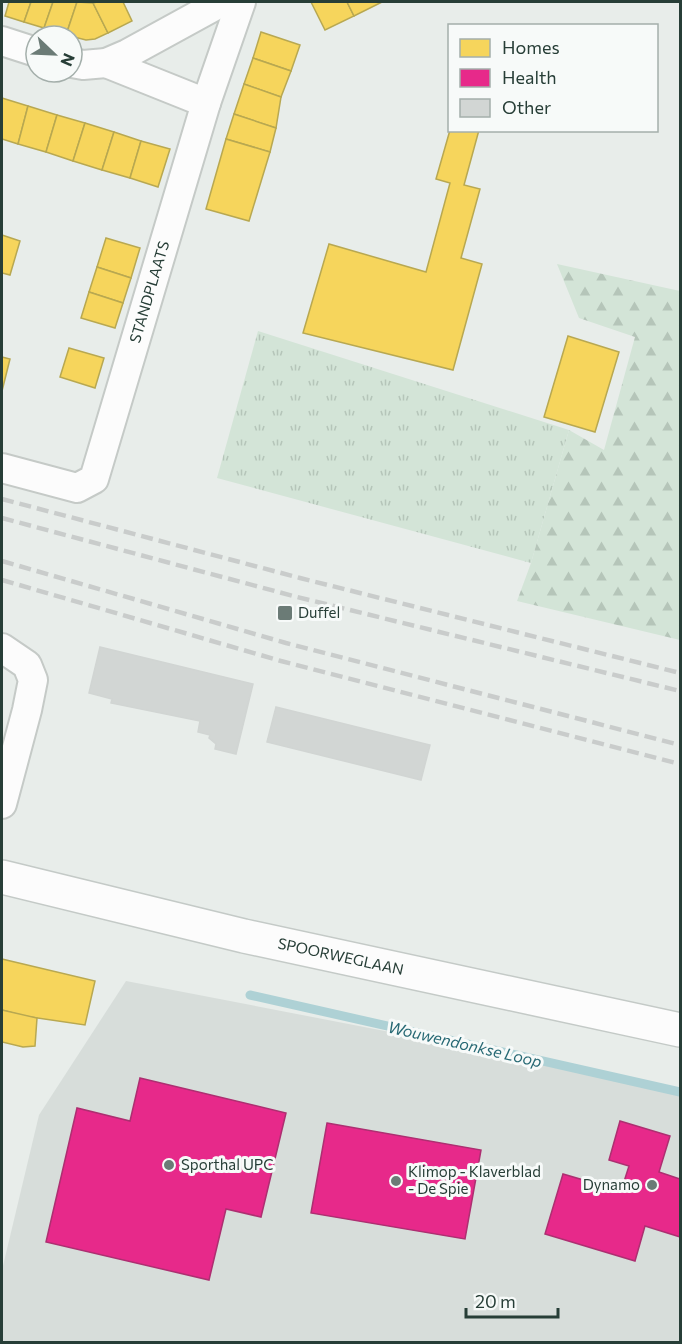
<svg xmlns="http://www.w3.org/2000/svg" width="682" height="1344" font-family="Commissioner,sans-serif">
	<defs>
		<pattern id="grass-tufts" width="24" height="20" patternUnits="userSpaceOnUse" patternTransform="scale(1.5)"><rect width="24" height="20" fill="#d3e4d7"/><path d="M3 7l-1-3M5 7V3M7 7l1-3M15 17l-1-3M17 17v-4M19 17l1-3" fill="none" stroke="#b5c5b9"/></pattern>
		<pattern id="forest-firs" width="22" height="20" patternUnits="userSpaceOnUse" patternTransform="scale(1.5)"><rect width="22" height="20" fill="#d3e4d7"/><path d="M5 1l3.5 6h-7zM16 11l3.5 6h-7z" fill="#b5c5b9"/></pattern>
	</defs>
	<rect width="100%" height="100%" fill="#e8edea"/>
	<polygon fill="#d7ddda" points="126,981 680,1088 680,1342 2,1342 2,1270 39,1115"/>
	<polygon fill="url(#grass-tufts)" points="258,331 569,430 531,563 217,478"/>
	<polygon fill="url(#forest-firs)" points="557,264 680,291 680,640 517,601 531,563 569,430 604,450 635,337 579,318"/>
	<g fill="#f6d55c" stroke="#b8a851" stroke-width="1.5">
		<polygon points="9,2 31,2 24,22 5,16"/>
		<polygon points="31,2 53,2 44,28 24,22"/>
		<polygon points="53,2 77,2 66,35 44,28"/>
		<polygon points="77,2 93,3 108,33 95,39 86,40 66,35"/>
		<polygon points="97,2 123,2 132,21 108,33 93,3"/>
		<polygon points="311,2 347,2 354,16 325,30"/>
		<polygon points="347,2 382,2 354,16"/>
		<polygon points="261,32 300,45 291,71 253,58"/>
		<polygon points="253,58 291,71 281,97 244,84"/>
		<polygon points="244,84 281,97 276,128 234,114"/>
		<polygon points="2,98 28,106 18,144 2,139"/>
		<polygon points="28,106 57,115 46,152 18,144"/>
		<polygon points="234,114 276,128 270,152 226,139"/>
		<polygon points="57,115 85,123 73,161 46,152"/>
		<polygon points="85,123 114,132 102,170 73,161"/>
		<polygon points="450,130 479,130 464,185 480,189 461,258 482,264 453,370 303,333 329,244 426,272 450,183 436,179"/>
		<polygon points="114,132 141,141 130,178 102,170"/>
		<polygon points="226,139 270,152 249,221 206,209"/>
		<polygon points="141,141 170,149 158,187 130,178"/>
		<polygon points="2,235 20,241 10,275 2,273"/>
		<polygon points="106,238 140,248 131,278 97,267"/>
		<polygon points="97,267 131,278 123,303 89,292"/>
		<polygon points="89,292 123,303 115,328 81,318"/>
		<polygon points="568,336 619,352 595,432 544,417"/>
		<polygon points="69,348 104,358 95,388 60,377"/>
		<polygon points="2,357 10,359 2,391"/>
		<polygon points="2,959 95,981 85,1025 24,1016 2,1010"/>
		<polygon points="2,1010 37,1018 35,1046 23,1047 2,1042"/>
	</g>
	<g fill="#e7298a" stroke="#ad2f71" stroke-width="1.5">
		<polygon points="140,1078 286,1113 261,1217 226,1209 209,1280 46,1242 77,1108 130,1121"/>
		<polygon points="620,1121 670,1136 659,1172 680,1179 680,1237 645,1226 635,1261 545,1234 563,1174 621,1191 629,1166 609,1160"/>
		<polygon points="327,1123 481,1150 465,1239 311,1213"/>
	</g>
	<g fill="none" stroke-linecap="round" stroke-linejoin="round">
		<polyline stroke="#aed1d5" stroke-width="9" points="250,995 680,1092"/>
	</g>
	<g fill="#d2d6d4" stroke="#d1d5d3" stroke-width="1.5">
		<polygon points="100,647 253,684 236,754 215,749 216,744 209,738 210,735 198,732 200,721 111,703 112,699 89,693"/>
		<polygon points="276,707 430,745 421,780 267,742"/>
	</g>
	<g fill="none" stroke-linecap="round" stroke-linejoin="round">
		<g stroke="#c5cac7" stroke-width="32">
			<g id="street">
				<polyline points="2,41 36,52"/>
				<polyline points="72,63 83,65 106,63 127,54 222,2"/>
				<polyline points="106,63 206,103"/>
				<path id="s1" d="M2,468L77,488L94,479L206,103L241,2"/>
				<polyline points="2,648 27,665 33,680 27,710 2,804"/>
			</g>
		</g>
		<g stroke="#c4cac7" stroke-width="36">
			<g id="secondary">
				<path id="s2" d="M2,877L244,936L680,1030"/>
			</g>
		</g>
		<use href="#street" stroke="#fcfcfc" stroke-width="28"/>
		<use href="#secondary" stroke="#fcfcfc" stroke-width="33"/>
		<g stroke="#c9cccb" stroke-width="4.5" stroke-dasharray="12 6" stroke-linecap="butt">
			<polyline points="2,499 300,578 680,673"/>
			<polyline points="2,518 297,597 680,691"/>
			<polyline points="2,561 286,643 680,745"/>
			<polyline points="2,580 281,661 680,764"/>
		</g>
	</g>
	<g fill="#6b7b76" stroke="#f7faf9" stroke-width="2">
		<rect x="277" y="605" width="16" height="16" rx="3"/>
		<circle cx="169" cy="1165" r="6"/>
		<circle cx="396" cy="1181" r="6"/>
		<circle cx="652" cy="1185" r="6"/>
	</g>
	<g text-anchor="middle" stroke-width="6" stroke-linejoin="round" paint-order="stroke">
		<g font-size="15" fill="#273e37" stroke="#f7faf9">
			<text dy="5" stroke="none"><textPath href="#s1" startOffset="292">STANDPLAATS</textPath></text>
			<text dy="5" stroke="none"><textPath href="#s2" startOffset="348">SPOORWEGLAAN</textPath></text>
		</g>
		<g font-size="15" fill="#273e37" stroke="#f7faf9" text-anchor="start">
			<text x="298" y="618">Duffel</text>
			<text x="181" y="1170">Sporthal UPC</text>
			<text x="408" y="1177">Klimop - Klaverblad<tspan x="408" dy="17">- De Spie</tspan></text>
			<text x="640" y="1190" text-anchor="end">Dynamo</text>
		</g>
		<g font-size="16" font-style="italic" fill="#276974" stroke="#f7faf9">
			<text transform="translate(465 1044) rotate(13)" y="6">Wouwendonkse Loop</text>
		</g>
	</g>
	<rect width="682" height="1344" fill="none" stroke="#273e37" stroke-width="6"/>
	<rect x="448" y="24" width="210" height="108" fill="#f7faf9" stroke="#a4afab" stroke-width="1.5"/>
	<rect x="460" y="39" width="30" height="18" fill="#f6d55c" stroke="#a4afab" stroke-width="1.5"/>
	<text x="502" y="54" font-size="18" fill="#273e37">Homes</text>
	<rect x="460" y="69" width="30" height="18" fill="#e7298a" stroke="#a4afab" stroke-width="1.5"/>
	<text x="502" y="84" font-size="18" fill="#273e37">Health</text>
	<rect x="460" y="99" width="30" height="18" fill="#d2d6d4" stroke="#a4afab" stroke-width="1.5"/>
	<text x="502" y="114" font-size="18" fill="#273e37">Other</text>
	<g transform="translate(54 54) rotate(113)"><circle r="28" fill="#f7faf9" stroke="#a4afab" stroke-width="1.5"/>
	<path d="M0-4.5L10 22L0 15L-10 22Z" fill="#6b7b76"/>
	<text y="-9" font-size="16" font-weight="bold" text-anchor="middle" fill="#273e37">N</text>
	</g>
	<path d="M466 1308v9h92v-9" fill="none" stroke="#273e37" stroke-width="3"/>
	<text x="475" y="1308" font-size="18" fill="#273e37" stroke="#f7faf9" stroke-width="4.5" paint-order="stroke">20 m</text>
</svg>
